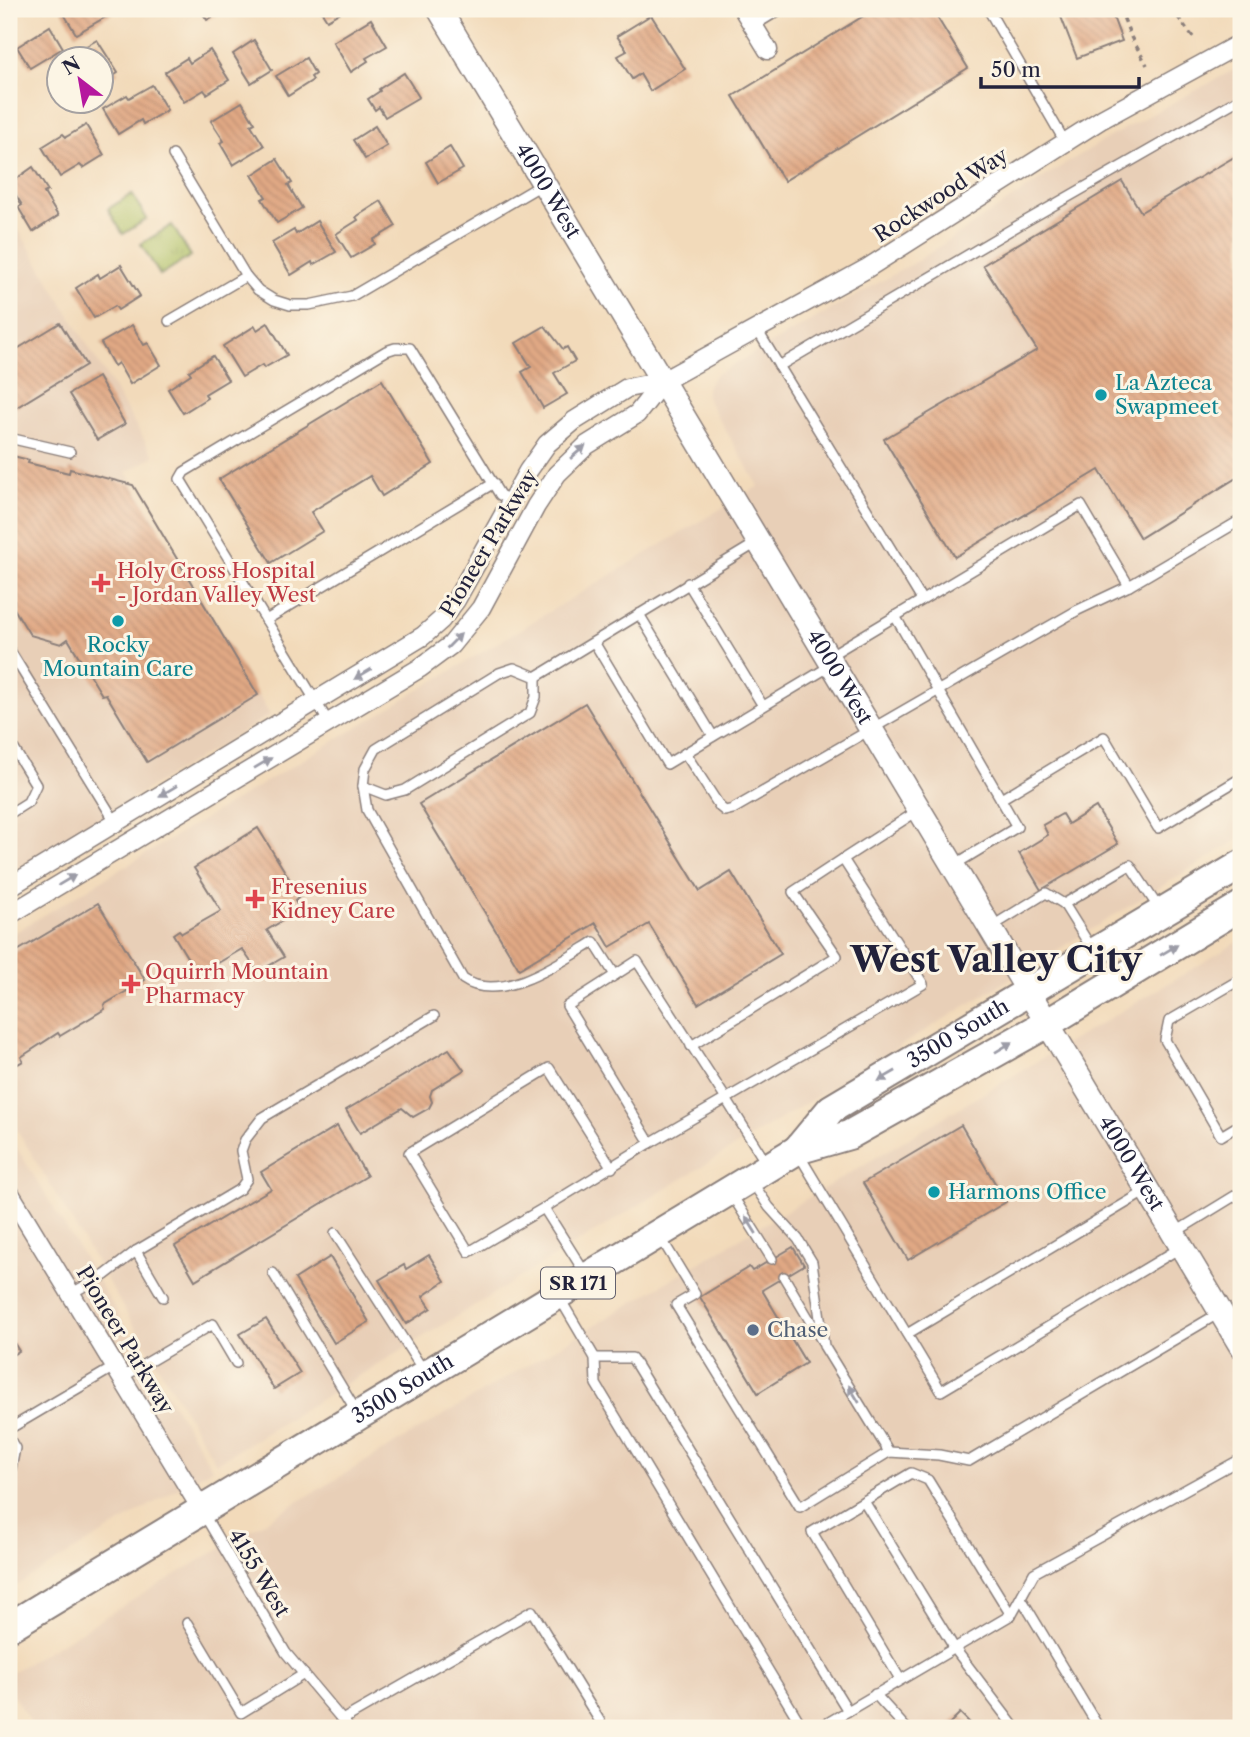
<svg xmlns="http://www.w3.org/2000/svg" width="1250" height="1737" font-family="'Libre Caslon Text',serif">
	<defs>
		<pattern id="park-tufts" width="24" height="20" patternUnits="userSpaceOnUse" patternTransform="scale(1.75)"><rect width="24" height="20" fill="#aebf63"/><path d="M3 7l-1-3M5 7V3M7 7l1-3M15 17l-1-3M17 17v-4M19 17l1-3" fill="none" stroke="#95a457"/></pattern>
		<pattern id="building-back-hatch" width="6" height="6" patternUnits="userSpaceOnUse" patternTransform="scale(1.75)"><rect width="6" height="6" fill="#e0a884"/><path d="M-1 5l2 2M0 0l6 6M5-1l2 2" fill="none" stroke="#c09073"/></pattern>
	</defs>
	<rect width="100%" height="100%" fill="#fcf5e5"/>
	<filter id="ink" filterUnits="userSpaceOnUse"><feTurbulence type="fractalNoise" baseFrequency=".0143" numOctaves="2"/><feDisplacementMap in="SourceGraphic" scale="14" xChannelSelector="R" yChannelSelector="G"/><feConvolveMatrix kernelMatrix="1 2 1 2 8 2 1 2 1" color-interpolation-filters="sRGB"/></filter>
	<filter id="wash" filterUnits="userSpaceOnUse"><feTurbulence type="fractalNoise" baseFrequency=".00686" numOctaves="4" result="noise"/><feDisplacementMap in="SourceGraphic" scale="28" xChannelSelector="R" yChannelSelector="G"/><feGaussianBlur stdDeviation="1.57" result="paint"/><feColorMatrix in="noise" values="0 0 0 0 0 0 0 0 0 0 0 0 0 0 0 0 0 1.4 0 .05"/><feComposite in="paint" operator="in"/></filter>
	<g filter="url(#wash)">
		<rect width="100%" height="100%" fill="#f2daba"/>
		<g fill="#e8cfb7">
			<polygon points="1241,66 1241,838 216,1463 9,1116 9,936 759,486 707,399 707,387 715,375 919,260 1060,167 1113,135"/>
			<polygon points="9,214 154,456 127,472 270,715 9,873"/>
			<polygon points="1241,940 1241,1728 34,1728 9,1689 9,1674"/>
			<polygon points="9,1135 212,1468 9,1590"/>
		</g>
		<polygon fill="url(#park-tufts)" stroke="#68704f" stroke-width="2" points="172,225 191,256 160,275 141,244"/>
		<polygon fill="#aebf63" stroke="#68704f" stroke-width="2" points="132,194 147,219 123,234 108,209"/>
		<g id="blocks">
			<g fill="url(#building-back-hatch)">
				<polygon points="61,9 115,9 116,11 76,34"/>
				<polygon points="200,9 226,9 207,20"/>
				<polygon points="320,9 346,9 327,20"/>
				<polygon points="499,9 531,9 516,18 511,11 503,15"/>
				<polygon points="875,9 932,9 968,68 784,181 733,96"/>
				<polygon points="1058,9 1110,9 1122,41 1077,58"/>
				<polygon points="651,15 685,69 650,91 640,74 632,79 618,56 627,51 617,36"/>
				<polygon points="371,19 387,46 366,58 368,61 351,72 333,42"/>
				<polygon points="50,26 63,48 30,68 17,47"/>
				<polygon points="97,40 118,73 102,83 102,60 80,60 76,52"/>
				<polygon points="254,40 272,70 251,83 233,54"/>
				<polygon points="210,50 229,80 207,94 204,90 184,102 165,72 187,58 190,63"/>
				<polygon points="306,58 315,74 311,77 313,80 288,96 276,76"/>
				<polygon points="404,73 419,97 385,117 379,107 375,110 368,99 380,91 379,89"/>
				<polygon points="152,85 167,110 143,124 141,120 118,134 103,109 127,95 129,98"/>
				<polygon points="242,102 255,123 251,125 264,146 233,165 220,143 224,141 211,121"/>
				<polygon points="86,125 104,155 83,168 80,165 60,177 42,147 63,134 66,137"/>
				<polygon points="375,126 387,146 365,159 353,140"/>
				<polygon points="450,147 463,169 438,183 426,162"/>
				<polygon points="1241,153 1241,475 1140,538 1099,470 955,557 884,439 1037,350 983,265 1122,181 1141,212"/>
				<polygon points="277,159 292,183 288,185 302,208 277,223 262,199 266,197 252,175"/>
				<polygon points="33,167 48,191 44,193 58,216 33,232 18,207 22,205 9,184"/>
				<polygon points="381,201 396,226 373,240 375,244 351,258 336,234 358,220 356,217"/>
				<polygon points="317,221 336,252 313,265 312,262 291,275 272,243 294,230 296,234"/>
				<polygon points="121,265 140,296 118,310 115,306 94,318 76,288 98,274 100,278"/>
				<polygon points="60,323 86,365 12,410 9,404 9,354"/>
				<polygon points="268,323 287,355 264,368 262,365 242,377 223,346 255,326 257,330"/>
				<polygon points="132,325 144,345 148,343 161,365 130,384 118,363 114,366 101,343"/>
				<polygon points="545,326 563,349 567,347 575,361 554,373 567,394 543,408 522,372 531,367 516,343"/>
				<polygon points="213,356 228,380 205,394 207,398 183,413 168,389 191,374 189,371"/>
				<polygon points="98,377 125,424 97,440 69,394"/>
				<polygon points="382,380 433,464 382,496 370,476 311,512 323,531 271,563 219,479"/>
				<polygon points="9,455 29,460 28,463 69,473 70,469 133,485 258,695 147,762 106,694 102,695 68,639 61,644 30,635 13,607 14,598 9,597"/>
				<polygon points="585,703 700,891 731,872 781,954 698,1004 649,924 610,947 596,923 519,969 419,804"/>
				<polygon points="1096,807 1118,844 1041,890 1019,853 1048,835 1043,825 1062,814 1068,824"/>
				<polygon points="258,828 300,896 295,901 299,908 295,910 297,912 267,930 284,957 258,972 242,949 206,970 204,967 196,972 173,934 179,930 182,933 221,911 194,868"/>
				<polygon points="98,903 145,980 104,1005 105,1009 60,1036 58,1033 21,1057 23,1061 9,1069 9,956"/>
				<polygon points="449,1049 464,1070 432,1090 430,1096 432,1102 429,1108 413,1117 402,1108 360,1133 346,1110"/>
				<polygon points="961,1125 1006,1202 908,1260 863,1183"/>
				<polygon points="337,1126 367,1176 195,1280 175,1246 271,1189 261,1172"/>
				<polygon points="793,1247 804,1265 762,1290 806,1363 758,1393 700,1297 749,1267 752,1271"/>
				<polygon points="429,1255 445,1281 423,1296 431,1308 406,1324 379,1280 404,1265 406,1269"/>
				<polygon points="330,1257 369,1322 334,1343 295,1279"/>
				<polygon points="266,1319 300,1373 274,1389 240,1334"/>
				<polygon points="9,1335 19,1351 9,1357"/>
				<polygon points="960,1713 975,1728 945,1728"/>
			</g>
		</g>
	</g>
	<g filter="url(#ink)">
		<use href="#blocks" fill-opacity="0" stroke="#8a7e7a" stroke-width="2"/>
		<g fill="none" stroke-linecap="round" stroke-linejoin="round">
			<g stroke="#8a7e7a" stroke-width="12">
				<g id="service">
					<polyline points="988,9 1065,142"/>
					<polyline points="753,26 781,9"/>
					<polyline points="173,155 246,276 258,290 274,300 290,305 309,305 352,296 543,184"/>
					<polyline points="169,321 246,276"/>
					<polyline points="756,328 922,600"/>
					<polyline points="779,366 1012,229 1241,98"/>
					<polyline points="9,438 70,452"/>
					<polyline points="688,583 763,706"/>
					<polyline points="639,614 713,736"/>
					<polyline points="895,616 1017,827 954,865"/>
					<polyline points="266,620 494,483"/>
					<polyline points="594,642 667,764 832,665"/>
					<polyline points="9,649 116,823"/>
					<polyline points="829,656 1081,505 1129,586 1241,520"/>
					<polygon points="514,668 536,677 536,697 530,713 405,790 386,795 363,786 365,769 376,749 499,673"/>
					<polyline points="536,677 758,542"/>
					<polyline points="329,723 180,479 184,472 386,351 395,348 410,348 500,495 511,500"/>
					<polyline points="9,741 36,785 28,802 9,814"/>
					<polyline points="685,753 720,807 725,811 733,809 1029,638 1078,610 1129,586"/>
					<path d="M363,786L367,810L463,979C500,1005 561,962 594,942L615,975"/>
					<polyline points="1001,799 1104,737 1158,828 1241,778"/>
					<polyline points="1064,904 1130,865 1160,910"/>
					<polyline points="991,927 1046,893 1064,904 1092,949"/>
					<polygon points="637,961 726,1099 650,1143 567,1006"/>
					<polyline points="1241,979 1169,1021 1165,1040 1221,1136 1241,1124"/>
					<polyline points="691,1046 837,956 793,892 843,859"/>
					<polyline points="798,1153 941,1391 1180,1248"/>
					<polyline points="766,1163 726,1099 923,984 843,859 919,810"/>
					<polyline points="752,1182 769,1207 798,1239 812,1262 824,1346 889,1452"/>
					<polyline points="732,1195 772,1259"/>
					<polyline points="544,1208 469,1252 409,1153 549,1068 612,1168"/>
					<polyline points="335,1233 423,1370"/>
					<polyline points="1174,1233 1241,1192"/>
					<polyline points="661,1238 695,1294 676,1305 800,1507 889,1452 939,1455 969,1461 1221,1312"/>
					<polyline points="136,1251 163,1297"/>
					<polyline points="273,1273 358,1414"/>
					<polyline points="585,1273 544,1208 650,1143"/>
					<polyline points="784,1277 822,1341"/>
					<polyline points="70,1294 105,1275 136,1251 240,1189 247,1179 241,1151 245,1140 262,1118 434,1016"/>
					<polyline points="559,1297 595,1358 596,1384 803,1728"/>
					<polyline points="907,1334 1146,1191"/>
					<polyline points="595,1358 632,1358 848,1711"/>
					<polyline points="121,1378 213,1324 236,1363"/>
					<polyline points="9,1429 114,1367"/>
					<polyline points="9,1438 15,1448 9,1479"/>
					<polyline points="864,1501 812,1532 900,1679"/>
					<polyline points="203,1513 286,1653 349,1728"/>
					<polyline points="1021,1598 1099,1728"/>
					<polyline points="1011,1615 928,1480 911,1473 864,1501 955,1649 1015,1728"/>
					<polyline points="187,1623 241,1713 304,1674"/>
					<polyline points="875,1694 906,1728"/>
					<polyline points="344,1719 532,1611 604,1728"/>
					<polyline points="819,1728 1011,1615 1034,1573 1241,1459"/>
				</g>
			</g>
			<g stroke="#8a7e7a" stroke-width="21">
				<g id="minor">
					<polyline points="743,9 768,50"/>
					<polyline points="9,887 423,636 441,620 456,600 528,471 547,444 574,421 627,388 663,381 866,269 1102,119 1241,43"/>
					<polyline points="9,915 420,668 451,645 481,608 536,506 557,474 587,445 637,414 663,381"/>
					<polyline points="9,1192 202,1510"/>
				</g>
			</g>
			<g stroke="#8a7e7a" stroke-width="26">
				<g id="tertiary">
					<path id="s1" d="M439,9L1241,1346"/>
				</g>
			</g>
			<g stroke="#8a7e7a" stroke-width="32">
				<g id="primary">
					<path id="s2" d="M797,1150L831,1109L1241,865"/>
					<path id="s3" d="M9,1627L797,1150L849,1135L1048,1023L1241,906"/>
				</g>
			</g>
			<g stroke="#8a7e7a" stroke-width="3.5" stroke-dasharray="5 5" stroke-linecap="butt">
				<polyline points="1120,9 1131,37 1147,65"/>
				<polyline points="1172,9 1195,40"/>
			</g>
			<use href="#service" stroke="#fff" stroke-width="9"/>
			<use href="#minor" stroke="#fff" stroke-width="18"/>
			<use href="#tertiary" stroke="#fff" stroke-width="23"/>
			<use href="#primary" stroke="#fff" stroke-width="28"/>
		</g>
		<defs><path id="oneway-solid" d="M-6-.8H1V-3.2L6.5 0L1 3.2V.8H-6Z" transform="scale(1.75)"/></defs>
		<g fill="#9c9ca7">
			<use href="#oneway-solid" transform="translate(578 452) rotate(-41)"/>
			<use href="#oneway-solid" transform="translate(454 641) rotate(-45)"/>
			<use href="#oneway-solid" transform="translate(363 674) rotate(149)"/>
			<use href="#oneway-solid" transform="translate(263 763) rotate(-31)"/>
			<use href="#oneway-solid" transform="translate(168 791) rotate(149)"/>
			<use href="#oneway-solid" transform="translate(67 880) rotate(-31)"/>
			<use href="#oneway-solid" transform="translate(1169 950) rotate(-31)"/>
			<use href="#oneway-solid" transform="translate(1004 1047) rotate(-31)"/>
			<use href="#oneway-solid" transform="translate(887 1076) rotate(150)"/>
			<use href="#oneway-solid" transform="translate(751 1225) rotate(-122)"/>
			<use href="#oneway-solid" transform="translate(854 1394) rotate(-121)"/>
		</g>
	</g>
	<g fill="#0f9aa8" stroke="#fcf5e5" stroke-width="2.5">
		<circle cx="1101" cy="395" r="7"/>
		<circle cx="118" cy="621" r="7"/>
		<circle cx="934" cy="1192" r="7"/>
	</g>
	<g fill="#e0444e" stroke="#fcf5e5" stroke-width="2.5">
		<path d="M97.5 572.5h7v7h7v7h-7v7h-7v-7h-7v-7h7z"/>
		<path d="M251.5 888.5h7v7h7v7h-7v7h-7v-7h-7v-7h7z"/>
		<path d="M127.5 973.5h7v7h7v7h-7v7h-7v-7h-7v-7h7z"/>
	</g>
	<circle fill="#5c6f8a" stroke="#fcf5e5" stroke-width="2.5" cx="753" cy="1330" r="7"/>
	<g text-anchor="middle" stroke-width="6" stroke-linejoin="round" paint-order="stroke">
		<rect fill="#fcf5e5" stroke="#63616e" stroke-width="2" x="541" y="1267.5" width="74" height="31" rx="5"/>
		<g font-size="19" font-weight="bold" fill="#22223b">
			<text x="578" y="1290">SR 171</text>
		</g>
		<g font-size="21" fill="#22223b" stroke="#fcf5e5">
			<text dy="7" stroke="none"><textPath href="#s1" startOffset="212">4000 West</textPath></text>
			<text transform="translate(941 195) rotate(-33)" y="7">Rockwood Way</text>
			<text transform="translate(489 543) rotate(-59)" y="7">Pioneer Parkway</text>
			<text dy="7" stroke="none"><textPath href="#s1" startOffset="779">4000 West</textPath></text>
			<text dy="7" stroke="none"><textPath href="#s2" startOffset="201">3500 South</textPath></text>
			<text dy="7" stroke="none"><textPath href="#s1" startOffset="1346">4000 West</textPath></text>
			<text transform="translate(125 1340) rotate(59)" y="7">Pioneer Parkway</text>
			<text dy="7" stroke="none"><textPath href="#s3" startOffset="460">3500 South</textPath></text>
			<text transform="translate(259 1573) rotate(59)" y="7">4155 West</text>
		</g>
		<g font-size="21" fill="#0d838f" stroke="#fcf5e5" text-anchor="start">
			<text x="1115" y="390">La Azteca<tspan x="1115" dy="24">Swapmeet</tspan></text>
			<text x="118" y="652" text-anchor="middle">Rocky<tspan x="118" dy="24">Mountain Care</tspan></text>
			<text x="948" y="1199">Harmons Office</text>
		</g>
		<g font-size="21" fill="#be3a42" stroke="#fcf5e5" text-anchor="start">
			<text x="117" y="578">Holy Cross Hospital<tspan x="117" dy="24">- Jordan Valley West</tspan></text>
			<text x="271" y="894">Fresenius<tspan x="271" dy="24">Kidney Care</tspan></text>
			<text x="145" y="979">Oquirrh Mountain<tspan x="145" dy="24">Pharmacy</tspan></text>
		</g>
		<g font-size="21" fill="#4e5e75" stroke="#fcf5e5" text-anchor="start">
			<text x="767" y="1337">Chase</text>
		</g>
		<g font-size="35" font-weight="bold" fill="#22223b" stroke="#fcf5e5">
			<text x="996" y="972">West Valley City</text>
		</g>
	</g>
	<rect width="1250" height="1737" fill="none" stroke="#fcf5e5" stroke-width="35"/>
	<g transform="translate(80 80) rotate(329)"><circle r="33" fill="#fcf5e5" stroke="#a5a1a1" stroke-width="2"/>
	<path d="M0-5L12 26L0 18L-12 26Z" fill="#b5179e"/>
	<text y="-10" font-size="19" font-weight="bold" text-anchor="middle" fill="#22223b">N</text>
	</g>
	<path d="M981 77v10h158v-10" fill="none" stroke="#22223b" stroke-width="3.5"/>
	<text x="991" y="77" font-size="21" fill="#22223b" stroke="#fcf5e5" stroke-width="5" paint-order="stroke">50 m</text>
</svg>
